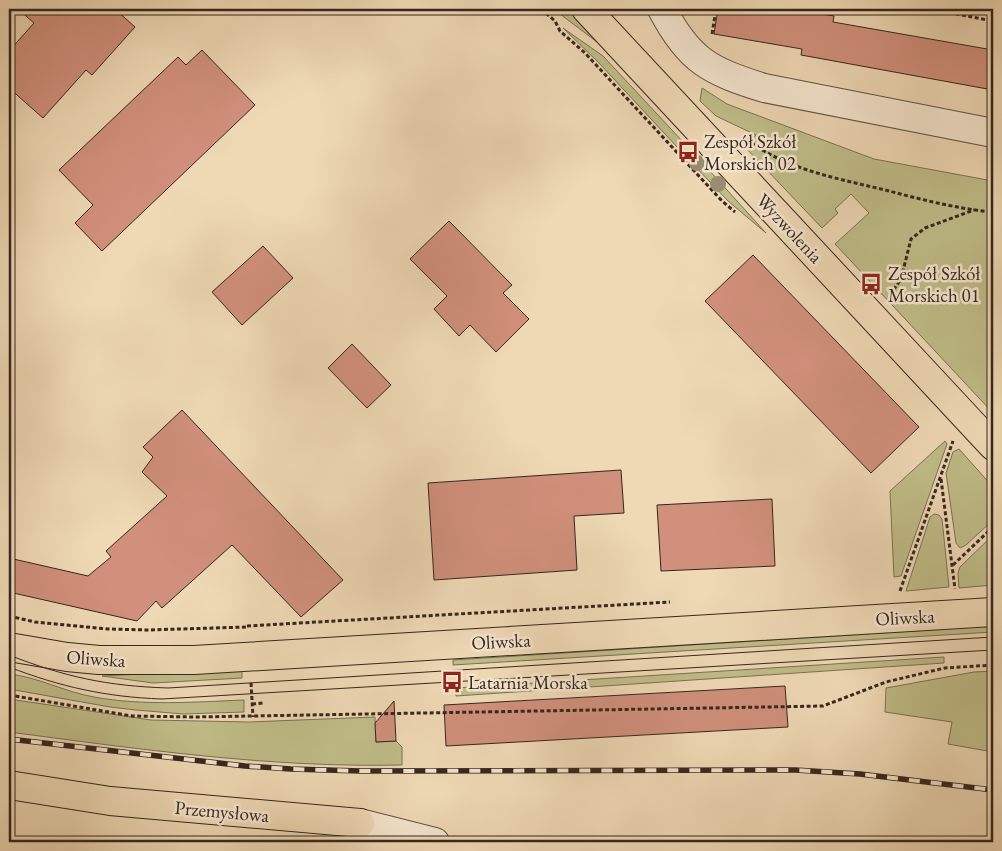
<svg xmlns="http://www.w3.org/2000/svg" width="1002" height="851" font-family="'EB Garamond',serif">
	<rect width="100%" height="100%" fill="#efd9b5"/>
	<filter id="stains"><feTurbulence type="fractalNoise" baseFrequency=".004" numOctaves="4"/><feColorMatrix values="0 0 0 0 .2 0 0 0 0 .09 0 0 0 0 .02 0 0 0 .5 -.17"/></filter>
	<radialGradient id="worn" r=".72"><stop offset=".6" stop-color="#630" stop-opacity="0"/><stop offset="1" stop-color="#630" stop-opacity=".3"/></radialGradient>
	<g fill="#c0bd89" stroke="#7a7254">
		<polygon points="554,9 569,9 605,48 556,11"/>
		<polygon points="563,28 603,56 684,143 678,148 599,63"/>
		<polygon points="702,88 727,104 874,159 993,181 993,413 835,244 869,213 851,194 835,209 838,213 822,228 743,145 756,135 716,116 700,101"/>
		<polygon points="698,158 766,233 728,201 692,163"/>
		<polygon points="945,441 947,444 901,576 894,577 890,491"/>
		<polygon points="959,449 993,487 993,520 966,545 960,548 956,543 946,473 953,452"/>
		<polygon points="934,514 939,515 942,519 949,587 906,591 930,517"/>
		<polygon points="993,535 993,585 959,588 958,573 960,567"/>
		<polygon points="993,626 993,632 453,665 453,660"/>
		<polygon points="944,657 944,663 456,696 455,688"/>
		<polygon points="242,669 242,678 153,683 102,676"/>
		<polygon points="993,671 993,752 948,744 952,722 885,712 886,688 974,672"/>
		<path d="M9,674C38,677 65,692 94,697C143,706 194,702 244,700V712L183,714L136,710L110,707L9,689Z"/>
		<path d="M9,699L151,720L249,722L375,717L376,742L396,741L402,747V765C270,768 139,749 9,732Z"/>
	</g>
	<g fill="#d1907c" stroke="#34271f">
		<polygon points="18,9 115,9 135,27 92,75 86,70 43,118 9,88 9,51 34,23"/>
		<polygon points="718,9 791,9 834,16 833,22 993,50 993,90 801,55 802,49 714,34"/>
		<polygon points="202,50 255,105 102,251 75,223 93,205 59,170 178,57 186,65"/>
		<polygon points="449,221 512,285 503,293 529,319 496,352 470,325 459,336 434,309 447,296 410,259"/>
		<polygon points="263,246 293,278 242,325 212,292"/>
		<polygon points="753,255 919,427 871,473 705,301"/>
		<polygon points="352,344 391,385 367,408 328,368"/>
		<polygon points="182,410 343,580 301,617 232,545 162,608 156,601 137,621 9,592 9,558 88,576 111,557 106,551 167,496 142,472 153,457 143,447"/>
		<polygon points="621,470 624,513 574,516 577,570 434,580 428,483"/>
		<polygon points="772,499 775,566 661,571 657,505"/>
		<polygon points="785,686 788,727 446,746 444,705"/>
		<polygon points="394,701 396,741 376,742 375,723"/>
	</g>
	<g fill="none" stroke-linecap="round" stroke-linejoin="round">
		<g stroke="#635444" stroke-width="30">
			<g id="minor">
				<path d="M662,9C689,61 710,71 764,88L993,133"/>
				<polyline points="360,823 435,842"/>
			</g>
		</g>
		<g stroke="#34271f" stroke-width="30">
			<g id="major">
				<polyline points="586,9 993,446"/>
				<polyline points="9,647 67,657 99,660 194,660 993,612"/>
				<polyline points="9,785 110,801 360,823"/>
			</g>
		</g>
		<g stroke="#34271f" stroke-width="3" stroke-dasharray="4 2.5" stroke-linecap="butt">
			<polyline points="541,9 555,21 560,31 585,53 722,201 735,212"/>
			<polyline points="930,9 993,21"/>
			<polyline points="712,34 716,9"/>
			<path d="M746,139C787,170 836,178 885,190C920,199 957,209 993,212"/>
			<polyline points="890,295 901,279 911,239 925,228 974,210"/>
			<polyline points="941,479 955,589"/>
			<polyline points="953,565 993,527"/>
			<polyline points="900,591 953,441"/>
			<polyline points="9,616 35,622 108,629 147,630 247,627"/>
			<polyline points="247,626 670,602"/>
			<polyline points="251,683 253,717"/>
			<polyline points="9,695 132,716 195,717 823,706 886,682 945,668 993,665"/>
			<polyline points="252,704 263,703"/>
		</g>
		<use href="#minor" stroke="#f5e6cf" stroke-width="28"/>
		<use href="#major" stroke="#efd9b5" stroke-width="28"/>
		<g stroke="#34271f" stroke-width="1">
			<path d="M9,655C65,677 107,686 168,688L993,637"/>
			<path d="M9,667C61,687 106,697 162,699L993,650"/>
		</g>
		<g stroke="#34271f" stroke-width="5.5">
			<polyline id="rail" points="9,739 245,766 291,769 361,771 795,770 860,774 993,790"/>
		</g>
		<use href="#rail" stroke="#f5e6cf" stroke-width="4" stroke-dasharray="11" stroke-linecap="butt"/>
	</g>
	<g fill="#9b8b71">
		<circle cx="697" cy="163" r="8"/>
		<circle cx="718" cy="184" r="8"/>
	</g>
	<defs>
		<g id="bus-bare" transform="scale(1.725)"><path d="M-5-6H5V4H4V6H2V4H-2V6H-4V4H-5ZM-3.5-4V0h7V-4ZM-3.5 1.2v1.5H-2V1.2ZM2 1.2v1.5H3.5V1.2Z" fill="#8f2418" stroke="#f5e6cf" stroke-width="2.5" paint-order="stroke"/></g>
	</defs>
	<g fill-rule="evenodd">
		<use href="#bus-bare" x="688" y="152"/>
		<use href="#bus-bare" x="871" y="284"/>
		<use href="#bus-bare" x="452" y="682"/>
	</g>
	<g text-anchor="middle" stroke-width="5" stroke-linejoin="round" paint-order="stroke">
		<g font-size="19" fill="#34271f" stroke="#f5e6cf" text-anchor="start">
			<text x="704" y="148">Zespół Szkół<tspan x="704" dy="22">Morskich 02</tspan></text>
			<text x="888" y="280">Zespół Szkół<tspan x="888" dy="22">Morskich 01</tspan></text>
			<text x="468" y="689">Latarnia Morska</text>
		</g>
		<g font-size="19" fill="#34271f" stroke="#f5e6cf">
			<text transform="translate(790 228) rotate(47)" y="7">Wyzwolenia</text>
			<text transform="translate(905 617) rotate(-3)" y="7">Oliwska</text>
			<text transform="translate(501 641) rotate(-3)" y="7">Oliwska</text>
			<text transform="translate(96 658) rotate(4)" y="7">Oliwska</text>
			<text transform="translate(222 811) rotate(5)" y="7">Przemysłowa</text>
		</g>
	</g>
	<rect width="1002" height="851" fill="none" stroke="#efd9b5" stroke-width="30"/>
	<rect x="10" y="10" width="982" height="831" fill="none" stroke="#34271f" stroke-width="2.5"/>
	<rect x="15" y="15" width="972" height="821" fill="none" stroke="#34271f"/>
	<rect width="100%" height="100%" filter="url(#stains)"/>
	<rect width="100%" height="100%" fill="url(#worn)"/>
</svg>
